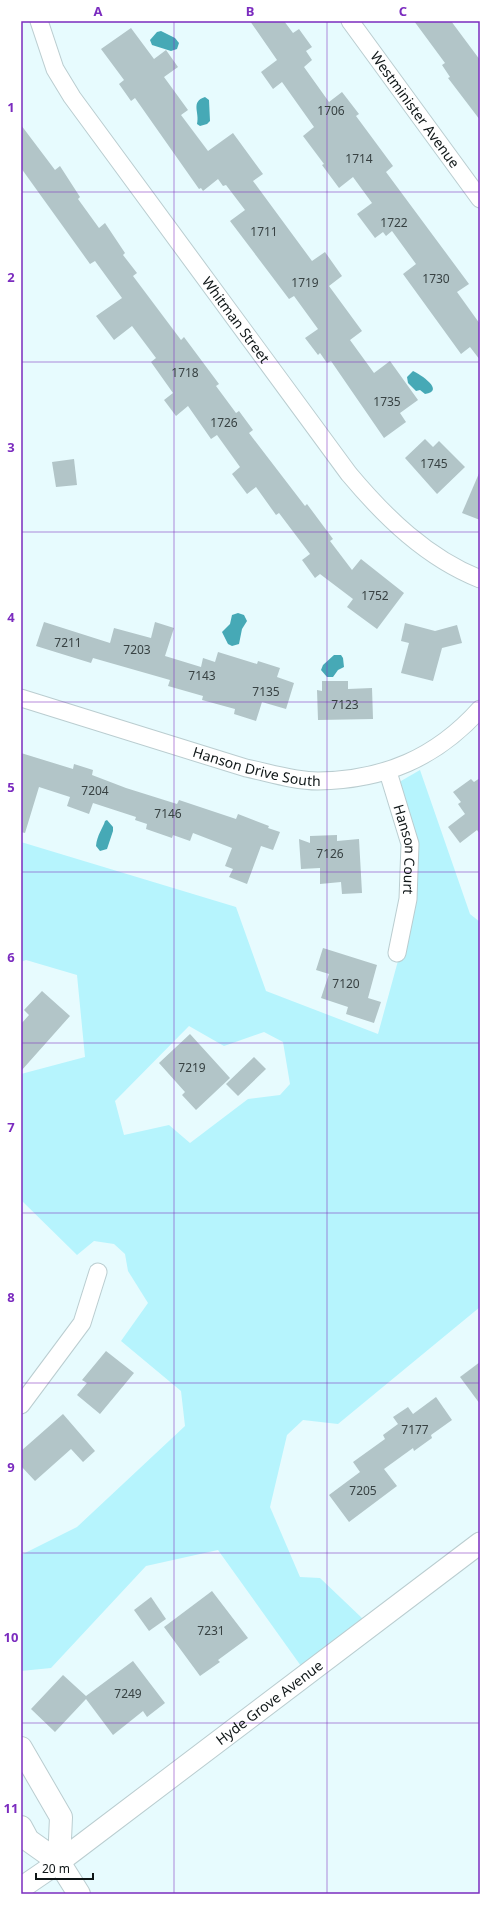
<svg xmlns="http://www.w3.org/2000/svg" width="501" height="1915" font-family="'Noto Sans',sans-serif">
	<rect width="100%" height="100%" fill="#e7fbfe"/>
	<path fill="#b6f4fd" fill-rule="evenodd" d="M420,770L470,914L480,922V1307L338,1424L303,1420L287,1435L270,1507L300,1577L320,1578L363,1619L301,1666L218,1550L146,1566L51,1668L21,1671V1555L77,1527L185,1426L181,1391L121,1341L148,1303L128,1271L125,1254L114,1244L94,1241L77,1255L21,1200V1074L85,1057L77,975L26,960L21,962V842L236,907L266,991L378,1034L416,895L397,789L401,781ZM189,1026L224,1046L264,1032L283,1042L290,1084L280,1095L248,1099L190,1143L169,1125L124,1135L115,1101Z"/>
	<g fill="#46a9b6">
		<polygon points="161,31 175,38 179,43 177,49 171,51 152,45 150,40 157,32"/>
		<path d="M205,97L209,100L210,121L207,124L200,126L197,124C200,112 190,102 205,97Z"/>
		<path d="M413,371C420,374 446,391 425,394L420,390L416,391L408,383L407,377Z"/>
		<polygon points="238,613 244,615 247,621 242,629 239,644 232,646 228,644 222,632 230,624 232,615"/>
		<polygon points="334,655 341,655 343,658 344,667 338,670 333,677 327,677 321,670 323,665"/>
		<path d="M107,820L113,827V831L107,849L100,851L96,846C97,835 103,828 105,821Z"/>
	</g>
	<g fill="#b2c5c8">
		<polygon points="250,21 284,21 293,33 299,29 312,47 306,51 312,60 304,67 329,102 342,92 359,114 356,116 393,166 386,172 469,284 457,292 480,324 480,360 470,347 461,354 403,274 416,264 392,231 386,236 383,232 375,238 357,214 372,203 353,177 339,188 322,165 324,164 303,136 314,127 282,82 273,89 261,72 277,60"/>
		<polygon points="414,21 451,21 480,60 480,120 448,78 450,77 442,65 445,63"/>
		<polygon points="131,28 154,59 166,50 178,67 164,77 188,110 181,115 208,151 233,133 263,174 253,181 312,261 325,252 342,276 329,286 362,331 350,340 374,373 390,361 418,400 400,413 406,422 384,438 331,361 327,363 320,353 318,355 305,338 318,329 294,296 289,299 230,221 245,210 226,185 223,186 218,179 203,191 201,188 199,189 135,98 131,101 119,84 124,80 101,49"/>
		<polygon points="21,125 55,170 60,166 80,197 78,199 99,228 105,223 125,253 123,255 137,273 133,276 181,340 184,337 219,384 216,386 236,413 239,411 253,430 249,433 305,506 307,504 333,539 330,541 352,570 361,559 404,593 377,629 347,607 353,599 320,574 315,578 302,560 310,554 279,513 276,515 256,487 247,494 232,474 240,467 217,435 211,439 188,406 176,416 164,400 173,393 151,362 156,358 132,326 114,340 96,316 122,298 95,261 90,264 21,168"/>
		<polygon points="425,439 433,447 439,441 465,467 437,494 405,458"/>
		<polygon points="74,459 77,485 56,487 52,462"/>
		<polygon points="480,471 480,520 462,513"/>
		<polygon points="44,622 110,643 114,628 151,638 155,622 174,628 165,656 201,667 203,658 215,662 218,652 257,664 258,661 280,668 277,677 294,683 286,709 262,702 256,721 234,714 235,709 202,700 203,696 168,686 170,680 93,658 91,663 36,646"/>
		<polygon points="405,623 435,631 457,625 462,643 442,648 433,681 401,673 409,643 401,641"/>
		<polygon points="322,681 348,681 348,689 372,688 373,719 318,720 317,690 322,691"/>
		<polygon points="21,753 73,769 74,764 93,770 92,775 126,788 177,804 179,800 236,819 238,814 269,826 268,828 280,832 273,850 261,846 247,884 229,877 233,869 225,866 232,848 193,833 190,841 173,835 172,838 146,829 147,824 135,820 136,817 93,803 89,814 67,806 70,797 39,787 25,833 21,832"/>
		<polygon points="480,778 480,834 477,830 460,843 448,827 465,814 458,804 461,802 453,792 471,779 474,782"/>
		<polygon points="337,835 337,841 359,839 362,893 342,894 341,882 320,884 320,868 301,869 299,839 310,843 310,836"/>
		<polygon points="323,948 377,965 368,998 381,1002 374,1023 346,1014 348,1007 321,998 329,974 316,970"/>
		<polygon points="42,991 70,1016 21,1071 21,1024 29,1015 24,1010"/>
		<polygon points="190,1034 230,1078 196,1110 182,1095 185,1092 159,1063"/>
		<polygon points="254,1057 266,1069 238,1096 226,1084"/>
		<polygon points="106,1351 134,1373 100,1414 77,1395 87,1383 82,1380"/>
		<polygon points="480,1362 480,1404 460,1377"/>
		<polygon points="436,1397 452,1420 431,1435 432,1438 414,1451 413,1448 384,1469 397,1486 349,1522 329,1495 360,1472 353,1462 385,1439 383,1435 398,1424 393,1417 408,1407 413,1414"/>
		<polygon points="63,1414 95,1451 83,1462 71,1449 35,1481 21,1466 21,1451"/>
		<polygon points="212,1591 248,1638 218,1660 220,1662 200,1676 164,1627"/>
		<polygon points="151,1597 166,1619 149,1631 134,1610"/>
		<polygon points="133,1661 165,1703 147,1717 143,1711 113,1735 86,1699 55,1732 31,1709 63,1675 86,1696"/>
	</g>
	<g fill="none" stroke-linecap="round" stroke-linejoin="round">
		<g stroke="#bacdd0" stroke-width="19">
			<g id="minor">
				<path id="s1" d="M39,21L55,69L72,97L349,474C385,517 427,558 480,579"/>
				<path id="s2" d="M350,21L480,199"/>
				<path id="s3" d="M21,698L246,768C270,773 294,781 318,781C384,780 436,758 480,709"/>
				<path id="s4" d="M388,772L410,844L408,899L397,953"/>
				<polyline points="21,1405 82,1323 98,1272"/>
			</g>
		</g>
		<g stroke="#bacdd0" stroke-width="23">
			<g id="tertiary">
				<path id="s5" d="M21,1888L59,1862L480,1543"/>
			</g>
		</g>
		<g stroke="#bacdd0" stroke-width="24">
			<g id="secondary">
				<polyline points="21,1748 61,1817 59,1862"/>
				<polyline points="21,1827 28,1840 59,1862 79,1894"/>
			</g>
		</g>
		<use href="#minor" stroke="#fff" stroke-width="17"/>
		<use href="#tertiary" stroke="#fff" stroke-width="21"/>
		<use href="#secondary" stroke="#fff" stroke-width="22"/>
	</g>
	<path fill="none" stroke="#7b2cbf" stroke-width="1" stroke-opacity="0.55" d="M174,21V1894M327,21V1894M21,192H480M21,362H480M21,532H480M21,702H480M21,872H480M21,1043H480M21,1213H480M21,1383H480M21,1553H480M21,1723H480"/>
	<g text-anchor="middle" stroke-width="3.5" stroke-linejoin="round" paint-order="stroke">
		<g font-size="12" fill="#384243">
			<text x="331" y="115">1706</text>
			<text x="359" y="163">1714</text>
			<text x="394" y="227">1722</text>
			<text x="264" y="236">1711</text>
			<text x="436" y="283">1730</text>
			<text x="305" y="287">1719</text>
			<text x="185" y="377">1718</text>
			<text x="387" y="406">1735</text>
			<text x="224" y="427">1726</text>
			<text x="434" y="468">1745</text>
			<text x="375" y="600">1752</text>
			<text x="68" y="647">7211</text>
			<text x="137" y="654">7203</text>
			<text x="202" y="680">7143</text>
			<text x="266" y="696">7135</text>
			<text x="345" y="709">7123</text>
			<text x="95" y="795">7204</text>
			<text x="168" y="818">7146</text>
			<text x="330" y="858">7126</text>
			<text x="346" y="988">7120</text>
			<text x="192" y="1072">7219</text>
			<text x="415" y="1434">7177</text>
			<text x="363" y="1495">7205</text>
			<text x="211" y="1635">7231</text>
			<text x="128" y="1698">7249</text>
		</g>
		<g font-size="14" fill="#0f1617" stroke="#fff">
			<text dy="5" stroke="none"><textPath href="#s2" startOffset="110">Westminister Avenue</textPath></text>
			<text dy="5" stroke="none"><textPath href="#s1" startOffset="360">Whitman Street</textPath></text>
			<text dy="5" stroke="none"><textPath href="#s3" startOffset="246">Hanson Drive South</textPath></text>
			<text dy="5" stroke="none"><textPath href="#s4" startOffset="80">Hanson Court</textPath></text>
			<text dy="5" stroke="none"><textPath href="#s5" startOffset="310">Hyde Grove Avenue</textPath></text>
		</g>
	</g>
	<rect width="501" height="1915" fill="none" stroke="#ffffff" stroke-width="44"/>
	<path d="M36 1873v6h57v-6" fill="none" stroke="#0f1617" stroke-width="2"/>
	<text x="42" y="1873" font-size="12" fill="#0f1617" stroke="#ffffff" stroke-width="3" paint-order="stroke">20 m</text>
	<rect x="22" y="22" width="457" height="1871" fill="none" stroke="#7b2cbf" stroke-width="1.5"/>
	<g font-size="13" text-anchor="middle" font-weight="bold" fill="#7b2cbf">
		<text x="98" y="16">A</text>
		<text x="250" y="16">B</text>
		<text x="403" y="16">C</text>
		<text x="11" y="112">1</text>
		<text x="11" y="282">2</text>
		<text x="11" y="452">3</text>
		<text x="11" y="622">4</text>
		<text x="11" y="792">5</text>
		<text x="11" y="962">6</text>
		<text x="11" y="1132">7</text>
		<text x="11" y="1302">8</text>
		<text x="11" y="1472">9</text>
		<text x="11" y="1642">10</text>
		<text x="11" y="1813">11</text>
	</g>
</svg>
